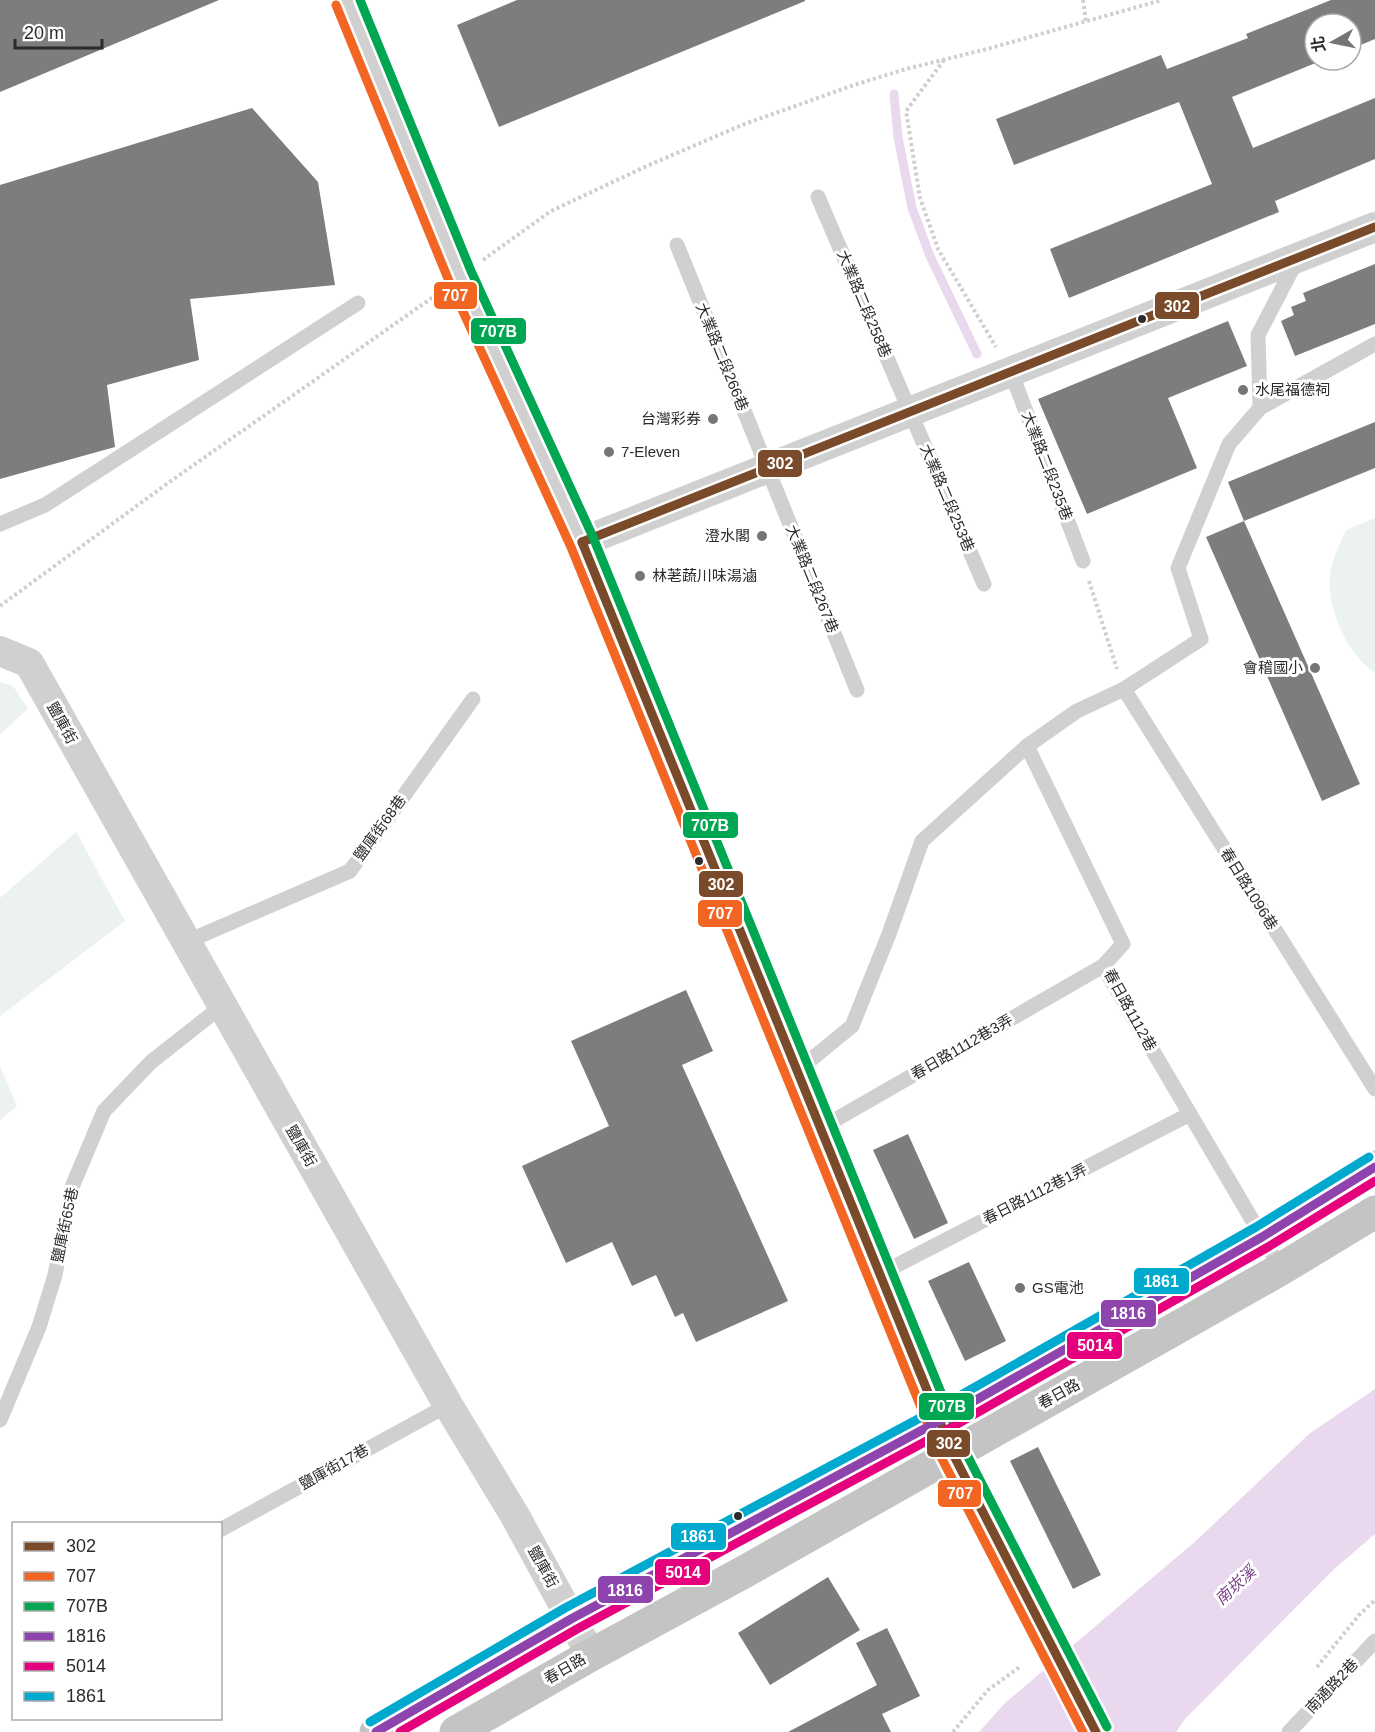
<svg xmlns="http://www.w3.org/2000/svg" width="1375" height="1732" font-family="Helvetica,'Noto Sans TC',sans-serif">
	<rect width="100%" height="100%" fill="#fff"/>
	<g fill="#ebf2f1">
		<path d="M1375,518V673C1346,654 1322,600 1332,565C1335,553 1341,542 1346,530Z"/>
		<polygon points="0,682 13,686 28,709 0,734"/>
		<polygon points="76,832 125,921 0,1016 0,898"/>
		<polygon points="0,1066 17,1106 0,1120"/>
	</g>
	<polygon fill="#e9d8ee" points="1375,1389 1375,1534 1333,1570 1185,1719 1176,1732 979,1732 1005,1703 1198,1539 1309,1434"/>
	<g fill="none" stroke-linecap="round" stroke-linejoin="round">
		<polyline stroke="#e9d8ee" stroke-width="9" points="894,94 898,137 912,208 930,256 977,354"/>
	</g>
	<g fill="#7d7d7d">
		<polygon points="0,0 219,0 0,92"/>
		<polygon points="517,0 805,0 805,1 499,127 457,25"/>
		<polygon points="1331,0 1375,0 1375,39 1351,49 1351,24 1315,24 1315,60 1323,60 1232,97 1253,148 1375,98 1375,159 1275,201 1279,212 1069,298 1050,249 1212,184 1179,102 1014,165 996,119 1161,55 1167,69 1248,38 1246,34"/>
		<polygon points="252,108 318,182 335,285 190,299 199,360 107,385 115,447 0,479 0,185"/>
		<polygon points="1375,264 1375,324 1295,356 1281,321 1294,315 1291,307 1306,301 1303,293"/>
		<polygon points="1228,321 1247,366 1168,398 1197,468 1087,514 1038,399"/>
		<polygon points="1375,422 1375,468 1244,521 1228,482"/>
		<polygon points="1244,521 1360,784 1322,801 1206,537"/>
		<polygon points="686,990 713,1051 682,1065 788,1301 696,1342 683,1313 675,1317 656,1275 632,1286 612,1242 566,1263 522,1166 609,1126 571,1041"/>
		<polygon points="908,1134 948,1223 914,1239 873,1150"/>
		<polygon points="969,1262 1006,1341 965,1361 928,1281"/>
		<polygon points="1038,1447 1101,1575 1073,1589 1010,1461"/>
		<polygon points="828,1577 860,1630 770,1685 738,1633"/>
		<polygon points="887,1628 920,1696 882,1714 891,1732 788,1732 877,1685 856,1643"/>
	</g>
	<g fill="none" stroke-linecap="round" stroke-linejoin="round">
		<g stroke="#cfcfcf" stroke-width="4" stroke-dasharray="3 3" stroke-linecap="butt">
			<polyline points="1083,0 1086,21"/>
			<polyline points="944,60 906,111 920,198 938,249 996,347"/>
			<polyline points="483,260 551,211 647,166 742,125 854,85 906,69 987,49 1162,0"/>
			<polyline points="1089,581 1117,669"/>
			<polyline points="0,606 168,483 436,295"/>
			<polyline points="1317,1667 1359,1615 1375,1600"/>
			<polyline points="953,1732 988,1690 1021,1666"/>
		</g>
		<g stroke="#d0d0d0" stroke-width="15">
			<polyline points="818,197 984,584"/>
			<polyline points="677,245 857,690"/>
			<polyline points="1011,372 1083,561"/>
			<polyline points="1260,408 1375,344"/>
			<polyline points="0,524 45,505 358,303"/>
			<polyline points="1124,689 1375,1089"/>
			<polyline points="1027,746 1123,944 1103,966 1281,1269"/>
			<polyline points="186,942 350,871 473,699"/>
			<polyline points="797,1071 852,1026 889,934 922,841 1027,746 1077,711 1124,689 1201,639 1178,568 1229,444 1260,408 1258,335 1297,260"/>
			<polyline points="821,1128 1103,966"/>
			<polyline points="880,1274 1190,1114"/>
			<polyline points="0,1420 39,1327 55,1275 72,1187 104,1111 151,1062 222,1006"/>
			<polyline points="220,1530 448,1405"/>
			<polyline points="1289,1732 1375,1641"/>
		</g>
		<g stroke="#d0d0d0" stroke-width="30">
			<polyline points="347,0 460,276 582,542 953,1454 1096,1732"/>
			<polyline points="582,542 1375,227"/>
			<polyline points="0,651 29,663 448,1405 514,1514 591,1655"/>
		</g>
		<g stroke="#c4c4c4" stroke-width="33">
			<polyline points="376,1732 571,1619 939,1421 1262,1237 1375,1167"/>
			<polyline points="456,1732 591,1655 742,1573 1281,1269 1375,1212"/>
		</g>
		<g stroke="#fff" stroke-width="14">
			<g id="bus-1">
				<polyline points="582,542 953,1454 1096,1732"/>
				<polyline points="582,542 1375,227"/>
			</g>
		</g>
		<g stroke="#fff" stroke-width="14">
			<polyline id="bus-2" points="336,5 449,281 571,547 942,1459 1083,1732"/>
		</g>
		<g stroke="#fff" stroke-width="14">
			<polyline id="bus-3" points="360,0 471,271 593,537 964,1449 1107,1727"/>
		</g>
		<g stroke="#fff" stroke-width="14">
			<polyline id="bus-4" points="376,1732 571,1619 939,1421 1262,1237 1375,1167"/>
		</g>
		<g stroke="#fff" stroke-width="14">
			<polyline id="bus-5" points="400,1732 577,1629 945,1431 1268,1247 1375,1181"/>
		</g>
		<g stroke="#fff" stroke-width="14">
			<polyline id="bus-6" points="370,1722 565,1608 933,1411 1256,1227 1369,1157"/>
		</g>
		<use href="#bus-1" stroke="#7a4b2a" stroke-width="9"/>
		<use href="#bus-2" stroke="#f26522" stroke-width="9"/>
		<use href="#bus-3" stroke="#00a651" stroke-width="9"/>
		<use href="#bus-4" stroke="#8e44ad" stroke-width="9"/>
		<use href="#bus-5" stroke="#e5007d" stroke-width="9"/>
		<use href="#bus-6" stroke="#00a9ce" stroke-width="9"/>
	</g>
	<g fill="#2b2b2b" stroke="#fff" stroke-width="2">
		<circle cx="1142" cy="319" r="5"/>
		<circle cx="699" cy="861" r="5"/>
		<circle cx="738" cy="1516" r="5"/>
	</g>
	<g fill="#757575" stroke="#fff" stroke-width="2">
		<circle cx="1243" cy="390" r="6"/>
		<circle cx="713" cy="419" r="6"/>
		<circle cx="609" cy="452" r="6"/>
		<circle cx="762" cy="536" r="6"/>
		<circle cx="640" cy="576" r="6"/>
		<circle cx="1315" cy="668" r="6"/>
		<circle cx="1020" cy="1288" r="6"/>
	</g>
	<g text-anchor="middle" stroke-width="6" stroke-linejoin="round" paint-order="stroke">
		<g font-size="15" fill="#2b2b2b" stroke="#fff">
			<text transform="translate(864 304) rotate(67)" y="5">大業路二段258巷</text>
			<text transform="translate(722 357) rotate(68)" y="5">大業路二段266巷</text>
			<text transform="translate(1047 466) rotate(69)" y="5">大業路二段235巷</text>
			<text transform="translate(947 498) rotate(67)" y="5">大業路二段253巷</text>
			<text transform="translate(812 579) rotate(68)" y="5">大業路二段267巷</text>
			<text transform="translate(62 723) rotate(61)" y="5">鹽庫街</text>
			<text transform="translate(380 828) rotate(-54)" y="5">鹽庫街68巷</text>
			<text transform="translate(1249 889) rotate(58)" y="5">春日路1096巷</text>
			<text transform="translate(1130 1010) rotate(61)" y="5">春日路1112巷</text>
			<text transform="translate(962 1047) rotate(-30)" y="5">春日路1112巷3弄</text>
			<text transform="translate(301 1146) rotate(60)" y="5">鹽庫街</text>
			<text transform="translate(1035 1194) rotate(-27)" y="5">春日路1112巷1弄</text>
			<text transform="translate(65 1225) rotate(-78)" y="5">鹽庫街65巷</text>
			<text transform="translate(1059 1394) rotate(-29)" y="5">春日路</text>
			<text transform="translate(334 1467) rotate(-29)" y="5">鹽庫街17巷</text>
			<text transform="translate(543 1567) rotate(61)" y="5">鹽庫街</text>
			<text transform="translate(565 1669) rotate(-30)" y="5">春日路</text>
			<text transform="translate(1332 1686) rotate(-47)" y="5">南通路2巷</text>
		</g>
		<g font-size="15" fill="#2b2b2b" stroke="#fff" text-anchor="start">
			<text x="1255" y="395">水尾福德祠</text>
			<text x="701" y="424" text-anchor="end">台灣彩券</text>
			<text x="621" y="457">7-Eleven</text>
			<text x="750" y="541" text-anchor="end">澄水閣</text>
			<text x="652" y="581">林荖蔬川味湯滷</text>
			<text x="1303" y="673" text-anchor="end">會稽國小</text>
			<text x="1032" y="1293">GS電池</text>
		</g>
		<g font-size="16" font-style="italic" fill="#774285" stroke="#fff">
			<text transform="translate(1235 1585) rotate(-43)" y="6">南崁溪</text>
		</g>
	</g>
	<g stroke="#fff" stroke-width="2">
		<rect x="433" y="281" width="45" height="29" rx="6" fill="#f26522"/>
		<rect x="1154" y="291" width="46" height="29" rx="6" fill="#7a4b2a"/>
		<rect x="470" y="317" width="57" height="28" rx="6" fill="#00a651"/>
		<rect x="757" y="449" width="46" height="29" rx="6" fill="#7a4b2a"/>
		<rect x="682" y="811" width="57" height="28" rx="6" fill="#00a651"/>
		<rect x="698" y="870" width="46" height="28" rx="6" fill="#7a4b2a"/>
		<rect x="697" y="899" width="46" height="29" rx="6" fill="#f26522"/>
		<rect x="1133" y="1267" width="57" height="28" rx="6" fill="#00a9ce"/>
		<rect x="1100" y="1299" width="57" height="29" rx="6" fill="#8e44ad"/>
		<rect x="1066" y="1331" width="57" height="29" rx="6" fill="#e5007d"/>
		<rect x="918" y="1392" width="57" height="29" rx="6" fill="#00a651"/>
		<rect x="926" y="1429" width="45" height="29" rx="6" fill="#7a4b2a"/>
		<rect x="937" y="1479" width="45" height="29" rx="6" fill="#f26522"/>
		<rect x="670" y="1522" width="57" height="29" rx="6" fill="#00a9ce"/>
		<rect x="654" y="1558" width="57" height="28" rx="6" fill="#e5007d"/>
		<rect x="597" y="1575" width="57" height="29" rx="6" fill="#8e44ad"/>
	</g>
	<g font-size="16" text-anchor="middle" font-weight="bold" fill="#fff">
		<text x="455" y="301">707</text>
		<text x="1177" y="312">302</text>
		<text x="498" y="337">707B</text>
		<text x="780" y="469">302</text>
		<text x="710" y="831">707B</text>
		<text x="721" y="890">302</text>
		<text x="720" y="919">707</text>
		<text x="1161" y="1287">1861</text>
		<text x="1128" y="1319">1816</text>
		<text x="1095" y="1351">5014</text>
		<text x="947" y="1412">707B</text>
		<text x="949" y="1449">302</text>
		<text x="960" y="1499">707</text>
		<text x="698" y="1542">1861</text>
		<text x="683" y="1578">5014</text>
		<text x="625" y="1596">1816</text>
	</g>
	<rect x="12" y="1522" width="210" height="198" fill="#ffffff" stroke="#aaaaaa" stroke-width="1.5"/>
	<rect x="24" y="1542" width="30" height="9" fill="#7a4b2a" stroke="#aaaaaa" stroke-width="1.5"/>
	<text x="66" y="1552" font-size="18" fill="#2b2b2b">302</text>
	<rect x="24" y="1572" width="30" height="9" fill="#f26522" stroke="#aaaaaa" stroke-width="1.5"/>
	<text x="66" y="1582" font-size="18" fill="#2b2b2b">707</text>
	<rect x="24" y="1602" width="30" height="9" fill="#00a651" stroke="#aaaaaa" stroke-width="1.5"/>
	<text x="66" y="1612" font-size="18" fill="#2b2b2b">707B</text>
	<rect x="24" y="1632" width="30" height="9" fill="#8e44ad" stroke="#aaaaaa" stroke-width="1.5"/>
	<text x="66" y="1642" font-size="18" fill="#2b2b2b">1816</text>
	<rect x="24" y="1662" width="30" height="9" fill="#e5007d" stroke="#aaaaaa" stroke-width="1.5"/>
	<text x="66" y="1672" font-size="18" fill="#2b2b2b">5014</text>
	<rect x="24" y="1692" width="30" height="9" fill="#00a9ce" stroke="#aaaaaa" stroke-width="1.5"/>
	<text x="66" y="1702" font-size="18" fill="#2b2b2b">1861</text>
	<g transform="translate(1333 42) rotate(261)"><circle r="28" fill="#ffffff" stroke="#aaaaaa" stroke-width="1.5"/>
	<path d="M0-4.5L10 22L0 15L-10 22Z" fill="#757575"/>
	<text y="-9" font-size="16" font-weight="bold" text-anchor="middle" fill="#2b2b2b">北</text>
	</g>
	<path d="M15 39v9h87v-9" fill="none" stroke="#2b2b2b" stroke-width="3"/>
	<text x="24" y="39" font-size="18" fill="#2b2b2b" stroke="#ffffff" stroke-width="4.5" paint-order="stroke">20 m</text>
</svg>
